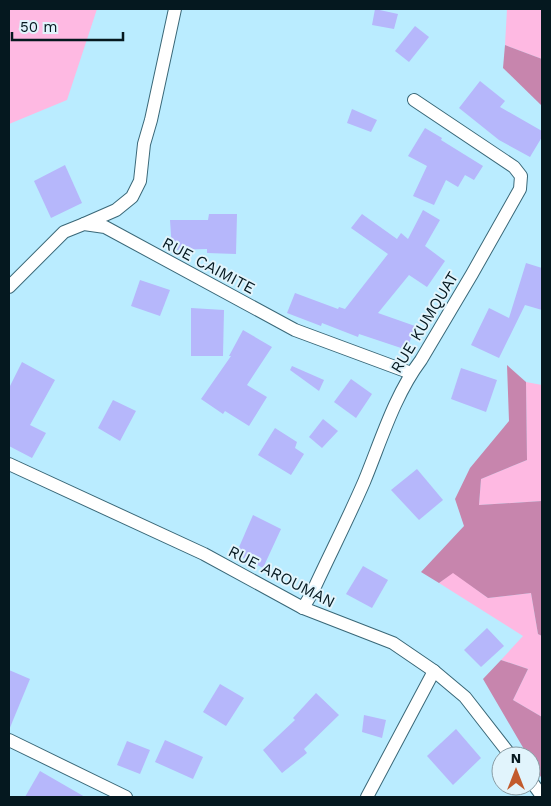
<svg xmlns="http://www.w3.org/2000/svg" width="551" height="806" font-family="'Work Sans',sans-serif">
	<rect width="100%" height="100%" fill="#baecff"/>
	<g fill="#feb9e2">
		<polygon points="9,9 97,9 67,100 9,124"/>
		<polygon points="507,9 542,9 542,59 505,45"/>
		<polygon points="526,382 542,385 542,501 479,505 481,479 527,460"/>
		<polygon points="453,572 488,598 531,593 538,634 542,636 542,717 513,700 528,669 501,660 523,636 439,583"/>
	</g>
	<g fill="#c785ad">
		<polygon points="505,45 542,59 542,106 503,68"/>
		<polygon points="507,365 526,382 527,460 481,479 479,505 542,501 542,636 538,634 531,593 488,598 453,573 439,583 421,572 464,526 455,499 470,468 509,421"/>
		<path d="M501,660L528,669L513,700L542,717V778C536,772 531,765 531,756H528L483,679Z"/>
	</g>
	<g fill="#b6b7fb">
		<polygon points="375,9 398,14 394,29 372,25"/>
		<polygon points="415,26 429,37 409,62 395,51"/>
		<polygon points="480,81 505,101 500,107 542,131 542,137 530,157 499,140 459,108"/>
		<polygon points="352,109 377,120 371,132 347,123"/>
		<polygon points="425,128 442,138 441,140 483,166 474,180 465,175 458,187 446,180 434,205 413,196 427,166 408,156"/>
		<polygon points="65,165 82,203 51,218 34,181"/>
		<polygon points="423,210 440,220 425,246 445,261 427,287 409,275 378,313 415,326 407,350 359,334 358,337 322,323 321,326 287,313 295,293 338,309 339,307 345,309 388,254 351,228 362,214 397,239 401,233 408,239"/>
		<polygon points="209,214 237,214 236,254 207,253 207,249 172,250 170,220 208,220"/>
		<polygon points="526,263 542,268 542,310 525,305 499,358 471,345 489,308 509,318"/>
		<polygon points="140,280 170,290 160,316 131,306"/>
		<polygon points="191,308 224,310 223,356 191,356"/>
		<polygon points="243,330 272,347 247,385 267,397 249,426 225,411 223,414 201,399 231,356 229,356"/>
		<polygon points="22,362 55,380 30,425 46,433 32,458 9,446 9,388"/>
		<polygon points="292,366 324,380 319,391 290,370"/>
		<polygon points="461,368 497,380 486,412 451,399"/>
		<polygon points="351,379 372,394 356,418 334,402"/>
		<polygon points="113,400 136,411 120,441 98,428"/>
		<polygon points="323,419 338,431 322,448 309,437"/>
		<polygon points="275,428 297,442 295,448 304,454 291,475 258,455"/>
		<polygon points="417,469 443,500 419,520 391,490"/>
		<polygon points="253,515 281,529 263,568 236,554"/>
		<polygon points="363,566 388,580 372,608 346,594"/>
		<polygon points="487,628 504,646 481,667 464,650"/>
		<polygon points="9,670 30,679 9,730"/>
		<polygon points="220,684 244,698 226,726 203,712"/>
		<polygon points="316,693 339,715 304,749 307,753 282,773 263,750 295,720 293,718"/>
		<polygon points="364,715 386,720 382,738 362,732"/>
		<polygon points="456,729 481,758 453,785 427,756"/>
		<polygon points="165,740 203,757 193,779 155,762"/>
		<polygon points="127,741 150,750 140,774 117,765"/>
		<polygon points="40,771 85,797 25,797"/>
	</g>
	<g fill="none" stroke-linecap="round" stroke-linejoin="round">
		<g stroke="#3a6878" stroke-width="14">
			<g id="minor">
				<polyline points="84,224 116,210 132,197 140,181 144,144 151,120 175,9"/>
				<polyline points="9,287 64,232 84,224 105,227 295,330 411,373"/>
				<polyline points="9,464 204,554 303,608 393,643 434,671 465,697 511,756"/>
				<path d="M303,608L312,593C329,556 348,519 364,482C381,441 394,396 421,360L472,274L520,189L521,176L514,167L414,100"/>
				<polyline points="9,740 126,797"/>
				<polyline points="531,781 542,796"/>
				<polyline points="367,797 434,671"/>
			</g>
		</g>
		<use href="#minor" stroke="#fff" stroke-width="12"/>
	</g>
	<g text-anchor="middle" stroke-width="4" stroke-linejoin="round" paint-order="stroke">
		<g font-size="16" fill="#05181f" stroke="#e1f4fc">
			<text transform="translate(209 265) rotate(28)" y="6">RUE CAIMITE</text>
			<text transform="translate(424 322) rotate(-59)" y="6">RUE KUMQUAT</text>
			<text transform="translate(282 576) rotate(27)" y="6">RUE AROUMAN</text>
		</g>
	</g>
	<rect width="551" height="806" fill="none" stroke="#05181f" stroke-width="20"/>
	<g transform="translate(516 771)"><circle r="24" fill="#e1f4fc" stroke="#899ca4"/>
	<path d="M0-4L9 19L0 12L-9 19Z" fill="#c25b2d"/>
	<text y="-8" font-size="14" font-weight="bold" text-anchor="middle" fill="#05181f">N</text>
	</g>
	<path d="M12 32v8h111v-8" fill="none" stroke="#05181f" stroke-width="2.5"/>
	<text x="20" y="32" font-size="15" fill="#05181f" stroke="#e1f4fc" stroke-width="4" paint-order="stroke">50 m</text>
</svg>
